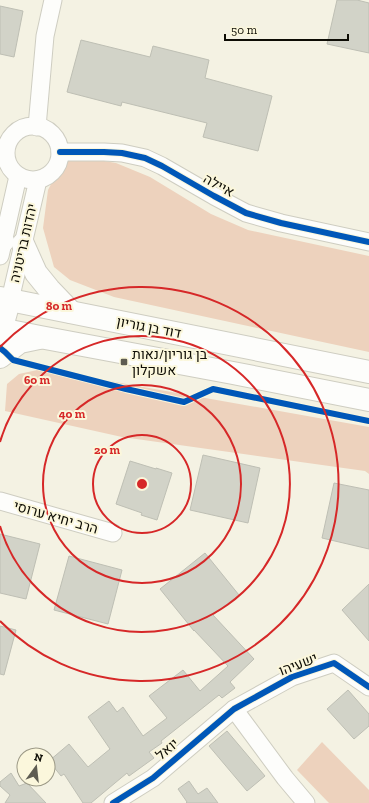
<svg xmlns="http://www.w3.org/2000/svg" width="369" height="803" font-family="'Zilla Slab',Heebo,serif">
	<rect width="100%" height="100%" fill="#f4f2e3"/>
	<g fill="#edd2bd">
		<polygon points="86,158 116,163 150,177 211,214 248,230 369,256 369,352 114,297 70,280 54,267 43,228 48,190 63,161"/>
		<polygon points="42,369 369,427 369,474 365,471 122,437 5,411 7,384 19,374"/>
		<polygon points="322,742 369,790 369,803 329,803 297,770"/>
	</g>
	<g fill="#d2d3c8" stroke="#bebfb4">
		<polygon points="337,0 357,0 369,3 369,53 327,44"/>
		<polygon points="0,6 23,11 14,57 0,54"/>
		<polygon points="81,40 150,57 153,46 209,60 205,78 272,96 258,151 203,137 207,123 122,102 121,106 67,92"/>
		<polygon points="203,455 260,468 248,523 190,510"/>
		<polygon points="130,461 156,469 156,468 172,473 157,520 141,515 142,513 116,504"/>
		<polygon points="334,483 369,490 369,549 322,538"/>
		<polygon points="0,534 40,544 26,599 0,593"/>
		<polygon points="205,553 239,595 213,615 254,659 230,682 235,688 222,698 219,695 161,741 162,743 149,752 154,758 129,776 127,773 91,803 83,803 64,774 61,776 49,761 69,744 88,767 110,749 88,717 109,701 117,712 123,707 143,736 167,718 149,696 183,670 200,691 228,666 194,630 194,631 160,589"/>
		<polygon points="69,556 122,570 108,624 54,610"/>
		<polygon points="369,584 369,641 342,610"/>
		<polygon points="0,626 16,630 4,675 0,674"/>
		<polygon points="348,690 369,714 369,726 354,739 327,709"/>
		<polygon points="227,731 265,776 247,791 209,746"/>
		<polygon points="11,773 19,786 27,783 46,803 5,803 10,795 0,786 0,782"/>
		<polygon points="189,781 198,794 207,788 218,803 186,803 187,802 178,789"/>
	</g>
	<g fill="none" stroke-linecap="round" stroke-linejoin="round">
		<g stroke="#cecdc1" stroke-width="19">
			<g id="minor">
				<circle cx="33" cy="153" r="27"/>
				<polyline points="37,127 45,36 53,0"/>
				<polyline points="60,152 104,152 122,153 145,158 162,166 214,196 246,213 281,223 369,242"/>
				<polyline points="0,256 18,176"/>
				<polyline points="10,300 38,180"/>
				<polyline points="0,501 113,533"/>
				<polyline points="234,709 285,778 306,803"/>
				<polyline points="113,803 153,778 234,709 292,677 334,663 369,687"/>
			</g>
		</g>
		<g stroke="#cecdc1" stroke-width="23">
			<polyline id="tertiary" points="0,336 10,300"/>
		</g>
		<g stroke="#cecdc1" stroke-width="24">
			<g id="secondary">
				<polyline points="0,243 3,241"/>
				<polyline points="23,244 36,273 49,289 71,312"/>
				<polyline points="0,298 369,372"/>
				<polyline points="0,329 40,337 233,373 369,400"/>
				<polyline points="0,357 20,342 39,338"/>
			</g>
		</g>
		<use href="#minor" stroke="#fdfdfb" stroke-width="17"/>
		<use href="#tertiary" stroke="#fdfdfb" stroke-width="21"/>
		<use href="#secondary" stroke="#fdfdfb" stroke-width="22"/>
		<g stroke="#fbf7dc" stroke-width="8">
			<g id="cycleway">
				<polyline points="60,152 104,152 122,153 145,158 162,166 214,196 246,213 281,223 369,242"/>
				<polyline points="0,348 5,352 13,360 126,389 184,402 213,389 369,421"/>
				<polyline points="113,803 153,778 234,709 292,677 334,663 369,687"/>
			</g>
		</g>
		<use href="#cycleway" stroke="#0057b8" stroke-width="6"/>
	</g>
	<g fill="none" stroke="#d62828" stroke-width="2">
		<circle cx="142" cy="484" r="49"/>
		<circle cx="142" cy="484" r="99"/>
		<path d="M0 442A148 148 0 1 1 0 526"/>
		<path d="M0 347A197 197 0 1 1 0 621"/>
	</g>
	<rect fill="#5e5c52" stroke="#fbf7dc" stroke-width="1.5" x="120" y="358" width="8" height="8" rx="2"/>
	<g text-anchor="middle" stroke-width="4" stroke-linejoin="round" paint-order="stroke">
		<g font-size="14" fill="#0d0c04" stroke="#fbf7dc">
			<text transform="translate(219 185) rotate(29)" y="5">איילה</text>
			<text transform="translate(23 243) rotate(-77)" y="5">יהדות בריטניה</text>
			<text transform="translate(149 327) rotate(11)" y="5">דוד בן גוריון</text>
			<text transform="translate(56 517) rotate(16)" y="5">הרב יחיא ערוסי</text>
			<text transform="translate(298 664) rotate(-21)" y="5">ישעיהו</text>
			<text transform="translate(167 749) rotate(-40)" y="5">יואל</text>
		</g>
		<g font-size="14" fill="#0d0c04" stroke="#fbf7dc" text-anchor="start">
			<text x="132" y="359">בן גוריון/נאות<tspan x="132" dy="16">אשקלון</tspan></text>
		</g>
	</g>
	<circle cx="142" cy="484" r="6" fill="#d62828" stroke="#fbf7dc" stroke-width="2"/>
	<g font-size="12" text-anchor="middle" font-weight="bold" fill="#d62828" stroke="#fbf7dc" stroke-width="4" stroke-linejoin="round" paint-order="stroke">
		<text x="59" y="310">80 m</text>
		<text x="37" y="384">60 m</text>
		<text x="72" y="418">40 m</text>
		<text x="107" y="454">20 m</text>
	</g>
	<g transform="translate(36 767) rotate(15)"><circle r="19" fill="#fbf7dc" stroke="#9c9986"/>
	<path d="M0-3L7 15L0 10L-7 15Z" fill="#5e5c52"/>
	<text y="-6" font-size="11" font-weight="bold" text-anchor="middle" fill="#0d0c04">N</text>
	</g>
	<path d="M225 34v6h123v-6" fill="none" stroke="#0d0c04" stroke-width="2"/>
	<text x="231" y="34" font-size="12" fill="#0d0c04" stroke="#fbf7dc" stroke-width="3" paint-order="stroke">50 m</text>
</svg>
